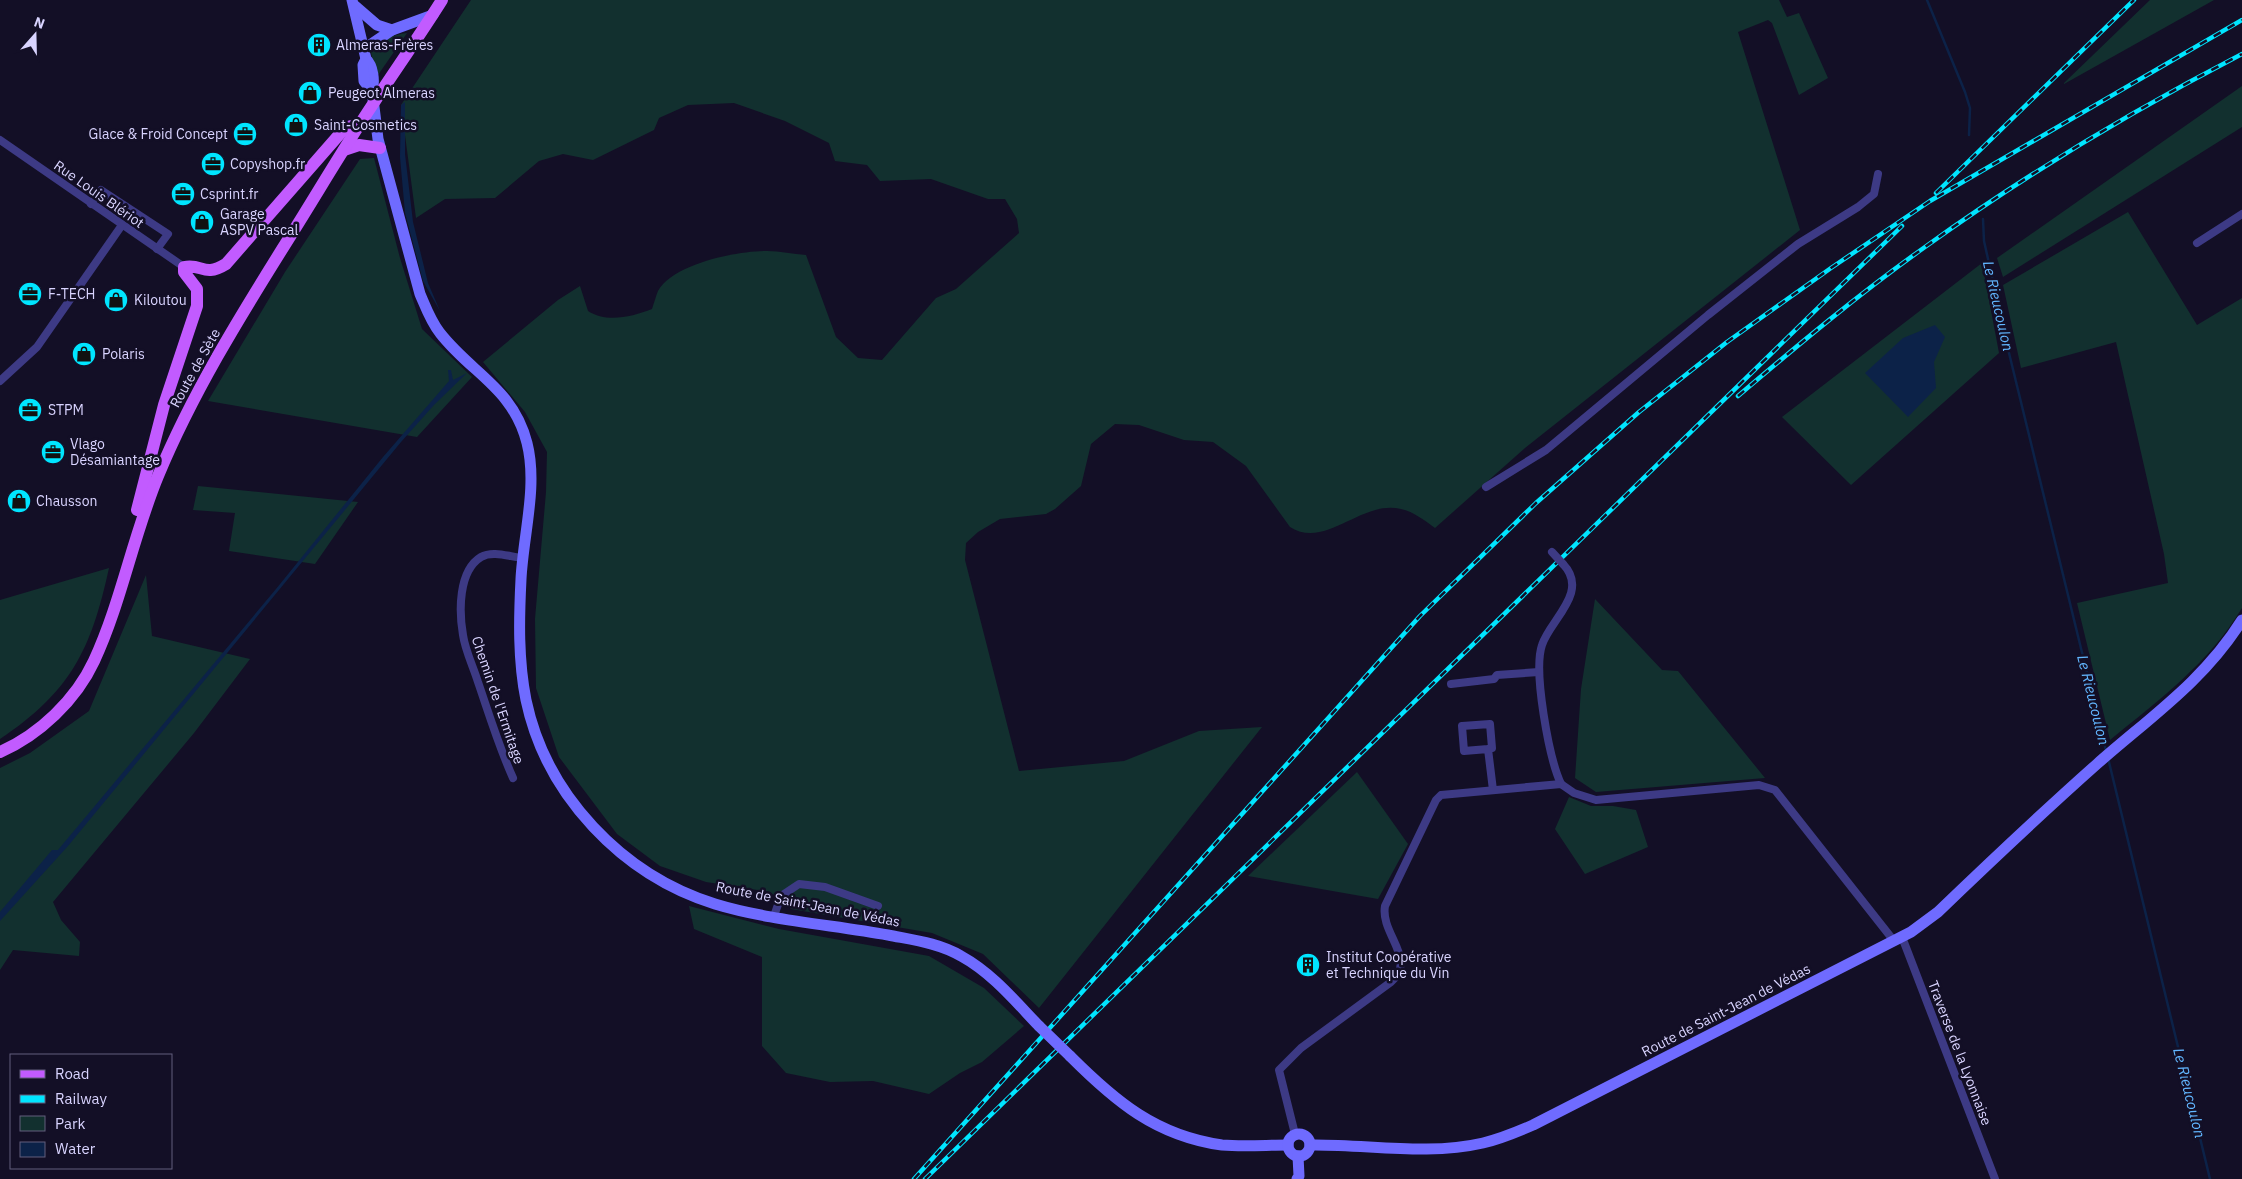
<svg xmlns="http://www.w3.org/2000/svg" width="2242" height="1179" font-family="'IBM Plex Sans',sans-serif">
	<rect width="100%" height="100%" fill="#130f26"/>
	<g fill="#12302f">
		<path d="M471,0H1779L1787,17L1799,13L1828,78L1799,95L1772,23L1768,20L1738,32L1800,230L1525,448L1435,528C1424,520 1414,512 1401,509C1362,499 1326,550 1290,527L1246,466L1213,442L1184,440L1139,425L1115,424L1091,444L1081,486L1055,509L1046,514L1000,519L978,532L966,543L965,560L1019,771L1124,761L1199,731L1262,727L1039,1008L983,954L932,933L791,909L770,892L706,882L660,866L617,834L559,757L536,688L535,619L546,492L547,452L525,412L483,362L558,300L580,286L588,311C606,323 632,317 652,309C654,303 656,296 658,291C674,263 738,251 767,251C780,251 793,254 806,255L836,337L858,358L882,360L936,298L956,289L1019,233L1017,219L1005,199H988L931,179L880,181L867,165L835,161L829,143L785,121L734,103L688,105L659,118L654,130L593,160L563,154L539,161L495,198L445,199L416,218L401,105Z"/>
		<polygon points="2150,0 2214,0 2064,84 2064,83"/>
		<path d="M407,33L378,75L375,72L371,52C379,39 393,35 407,33Z"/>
		<polygon points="2242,86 2242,127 2003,277 1997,258"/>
		<polygon points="374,158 400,258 422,329 472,377 417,437 208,401 285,272 360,159"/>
		<path d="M2128,212L2197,325L2242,298V608C2209,663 2159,700 2110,740L2077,603L2168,583L2164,554L2116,342L2021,368L2003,285Z"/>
		<polygon points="1982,263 1999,353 1851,485 1782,417"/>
		<polygon points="198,486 358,502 315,564 229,551 235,513 193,510"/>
		<path d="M109,568C91,650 71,691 0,739V600Z"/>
		<polygon points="146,575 152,636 250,659 194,733 53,902 61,920 80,942 79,956 13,950 0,970 0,768 30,753 89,711"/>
		<polygon points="1595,599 1662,670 1678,671 1765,778 1596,792 1575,778 1581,689"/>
		<polygon points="1357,772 1408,844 1378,899 1248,876"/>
		<polygon points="1569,797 1591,806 1613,806 1636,810 1648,847 1585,874 1555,829"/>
		<polygon points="689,906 779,929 929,956 984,988 1024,1026 982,1062 960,1073 929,1094 873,1081 830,1082 786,1073 762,1046 762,957 694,929"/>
	</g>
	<g fill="#0c2248">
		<polygon points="405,102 405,154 413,222 428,283 440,311 423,281 405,213 400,157 401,105"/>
		<polygon points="1935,325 1945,337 1934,362 1936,388 1908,417 1865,373 1903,338"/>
		<polygon points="448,370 451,370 453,380 467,373 434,405 401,442 68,846 0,921 0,912 52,850 58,850 276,589 383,457 449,381"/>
	</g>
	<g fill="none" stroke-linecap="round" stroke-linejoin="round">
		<g stroke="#0c2248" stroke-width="2.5">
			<polyline points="1927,0 1965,92 1970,108 1969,135"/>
			<polyline points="1983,219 1984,241 2009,353 2106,751"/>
			<polyline points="2108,758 2210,1179"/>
		</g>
		<g stroke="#3d3a85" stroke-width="8">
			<polyline points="0,140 184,267"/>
			<polyline points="91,204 101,190 168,234 157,249"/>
			<polyline points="2197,243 2242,214"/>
			<polyline points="0,381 37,347 122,225"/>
			<polyline points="1486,487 1546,450 1708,315 1798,244 1858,207 1874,194 1878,174"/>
			<polyline points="1451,684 1494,679 1497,675 1539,672"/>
			<polyline points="1488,749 1492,748 1490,724 1462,726 1464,751 1488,749 1493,790"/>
			<path d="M513,778C499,747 489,714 478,682C473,666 465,650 463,635C459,612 458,571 481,557C493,550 510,557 523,558"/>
			<path d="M1561,784C1549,758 1533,671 1542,645C1550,620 1590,592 1563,564"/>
			<polyline points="774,916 781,896 799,884 825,887 878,906"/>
			<polyline points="1902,937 1995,1179"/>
			<path d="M1295,1134L1279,1070L1301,1048L1391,982C1418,959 1380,934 1385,906L1436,800L1441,795L1561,784L1574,793L1596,800L1759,785L1775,790L1894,941"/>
		</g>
		<g stroke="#6f6bff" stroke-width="11">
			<path d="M352,0L366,59C373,66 375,81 372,91"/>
			<polyline points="355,6 377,25 392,30 433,15"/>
			<polyline points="364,49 392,30"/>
			<path d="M366,59L363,65L364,81L372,91L378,139L420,294C426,308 431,322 440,333C472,374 513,388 527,443C538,486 523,536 521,579C519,619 518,660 526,700C546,795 622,875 715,904C767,920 833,925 888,935C913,940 939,943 961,956C992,973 1015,1001 1039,1026"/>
			<path d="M1070,1056C1115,1101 1156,1136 1222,1145C1244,1147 1266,1145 1288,1145"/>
			<circle cx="1299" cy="1145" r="11"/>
			<path d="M1310,1145C1367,1144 1427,1156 1483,1143C1500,1139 1517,1132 1533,1125L1911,932L1938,912C1990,862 2043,812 2097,764C2149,718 2204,681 2242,620"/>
			<polyline points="1297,1179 1299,1176 1298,1156"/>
		</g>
		<g stroke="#c25bff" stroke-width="12">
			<polyline points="344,150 359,145 380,148"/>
			<path d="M137,510L164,405L197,306V289L184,272V267C203,263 203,278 226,264L345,128L361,123"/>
			<path d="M0,752C39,735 76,700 94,661C121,603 133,536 158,476C192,394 239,318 286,243C315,197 343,149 373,104C396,69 420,35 442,0"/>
		</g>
		<g stroke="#00e5ff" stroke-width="4.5">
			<g id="rail">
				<polyline points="1936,193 2134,0"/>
				<path d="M1738,396C1798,345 1860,293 1925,247C2025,175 2132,111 2242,54"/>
				<polyline points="914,1179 1420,616 1536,503 1639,412 1727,342 1831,268 1930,201 2242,20"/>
				<polyline points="925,1179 1902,226"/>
			</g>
		</g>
		<use href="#rail" stroke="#130f26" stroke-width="2.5" stroke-dasharray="8" stroke-linecap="butt"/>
		<polyline stroke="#3d3a85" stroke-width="8" points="1552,552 1563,564"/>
		<polyline stroke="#6f6bff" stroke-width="11" points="1039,1026 1070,1056"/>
	</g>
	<defs>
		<g id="building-disc" transform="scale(1.25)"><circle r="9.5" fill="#00e5ff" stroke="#130f26"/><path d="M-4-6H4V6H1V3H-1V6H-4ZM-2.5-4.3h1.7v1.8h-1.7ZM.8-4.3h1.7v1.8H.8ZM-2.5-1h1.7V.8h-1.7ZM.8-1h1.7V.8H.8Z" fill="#111"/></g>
		<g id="shop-disc" transform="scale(1.25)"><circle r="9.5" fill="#00e5ff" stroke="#130f26"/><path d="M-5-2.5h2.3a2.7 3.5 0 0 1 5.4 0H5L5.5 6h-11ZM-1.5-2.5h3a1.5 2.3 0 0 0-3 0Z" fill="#111"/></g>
		<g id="office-disc" transform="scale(1.25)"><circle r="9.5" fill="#00e5ff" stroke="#130f26"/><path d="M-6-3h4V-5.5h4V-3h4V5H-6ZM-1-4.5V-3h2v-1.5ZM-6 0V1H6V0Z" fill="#111"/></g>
	</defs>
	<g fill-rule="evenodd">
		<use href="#building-disc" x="319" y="45"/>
		<use href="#shop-disc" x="310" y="93"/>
		<use href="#shop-disc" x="296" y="125"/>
		<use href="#office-disc" x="245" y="134"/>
		<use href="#office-disc" x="213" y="164"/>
		<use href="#office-disc" x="183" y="194"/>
		<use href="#shop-disc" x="202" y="222"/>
		<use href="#office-disc" x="30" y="294"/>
		<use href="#shop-disc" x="116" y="300"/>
		<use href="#shop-disc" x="84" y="354"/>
		<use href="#office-disc" x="30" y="410"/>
		<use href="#office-disc" x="53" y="452"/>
		<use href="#shop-disc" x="19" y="501"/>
		<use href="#building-disc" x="1308" y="965"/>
	</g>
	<g text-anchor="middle" stroke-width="5" stroke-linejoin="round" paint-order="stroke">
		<g font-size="14" fill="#d9d4ff" stroke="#130f26" text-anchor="start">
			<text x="336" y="50">Almeras-Frères</text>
			<text x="328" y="98">Peugeot Almeras</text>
			<text x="314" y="130">Saint-Cosmetics</text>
			<text x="228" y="139" text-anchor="end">Glace &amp; Froid Concept</text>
			<text x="230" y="169">Copyshop.fr</text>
			<text x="200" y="199">Csprint.fr</text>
			<text x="220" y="219">Garage<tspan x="220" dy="16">ASPV Pascal</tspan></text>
			<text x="48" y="299">F-TECH</text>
			<text x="134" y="305">Kiloutou</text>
			<text x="102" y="359">Polaris</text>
			<text x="48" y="415">STPM</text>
			<text x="70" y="449">Vlago<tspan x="70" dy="16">Désamiantage</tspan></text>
			<text x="36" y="506">Chausson</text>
			<text x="1326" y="962">Institut Coopérative<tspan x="1326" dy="16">et Technique du Vin</tspan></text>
		</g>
		<g font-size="14" fill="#d9d4ff" stroke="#130f26">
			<text transform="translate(99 194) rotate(35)" y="5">Rue Louis Blériot</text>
			<text transform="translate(195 368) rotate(-61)" y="5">Route de Sète</text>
			<text transform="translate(498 700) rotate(71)" y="5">Chemin de l'Ermitage</text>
			<text transform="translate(808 904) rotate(11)" y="5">Route de Saint-Jean de Védas</text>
			<text transform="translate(1726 1010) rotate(-27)" y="5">Route de Saint-Jean de Védas</text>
			<text transform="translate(1960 1053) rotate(69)" y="5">Traverse de la Lyonnaise</text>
		</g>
		<g font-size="15" font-style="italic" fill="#62b6ff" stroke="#130f26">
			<text transform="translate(1998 306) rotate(77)" y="5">Le Rieucoulon</text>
			<text transform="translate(2093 700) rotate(76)" y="5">Le Rieucoulon</text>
			<text transform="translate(2189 1093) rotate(76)" y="5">Le Rieucoulon</text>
		</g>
	</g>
	<rect x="10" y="1054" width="162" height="115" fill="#130f26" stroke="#625e7d"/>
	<rect x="20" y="1070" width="25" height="8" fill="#c25bff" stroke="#625e7d"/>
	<text x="55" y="1079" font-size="15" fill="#d9d4ff">Road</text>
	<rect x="20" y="1095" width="25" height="8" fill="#00e5ff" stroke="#625e7d"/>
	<text x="55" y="1104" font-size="15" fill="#d9d4ff">Railway</text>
	<rect x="20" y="1116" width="25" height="15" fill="#12302f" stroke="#625e7d"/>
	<text x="55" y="1129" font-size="15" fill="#d9d4ff">Park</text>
	<rect x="20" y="1142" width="25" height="15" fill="#0c2248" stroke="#625e7d"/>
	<text x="55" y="1154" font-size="15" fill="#d9d4ff">Water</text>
	<g transform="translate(35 35) rotate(20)" stroke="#130f26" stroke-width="4" paint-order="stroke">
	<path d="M0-4L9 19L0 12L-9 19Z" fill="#d9d4ff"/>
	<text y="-8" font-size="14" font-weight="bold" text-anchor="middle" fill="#d9d4ff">N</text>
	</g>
</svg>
